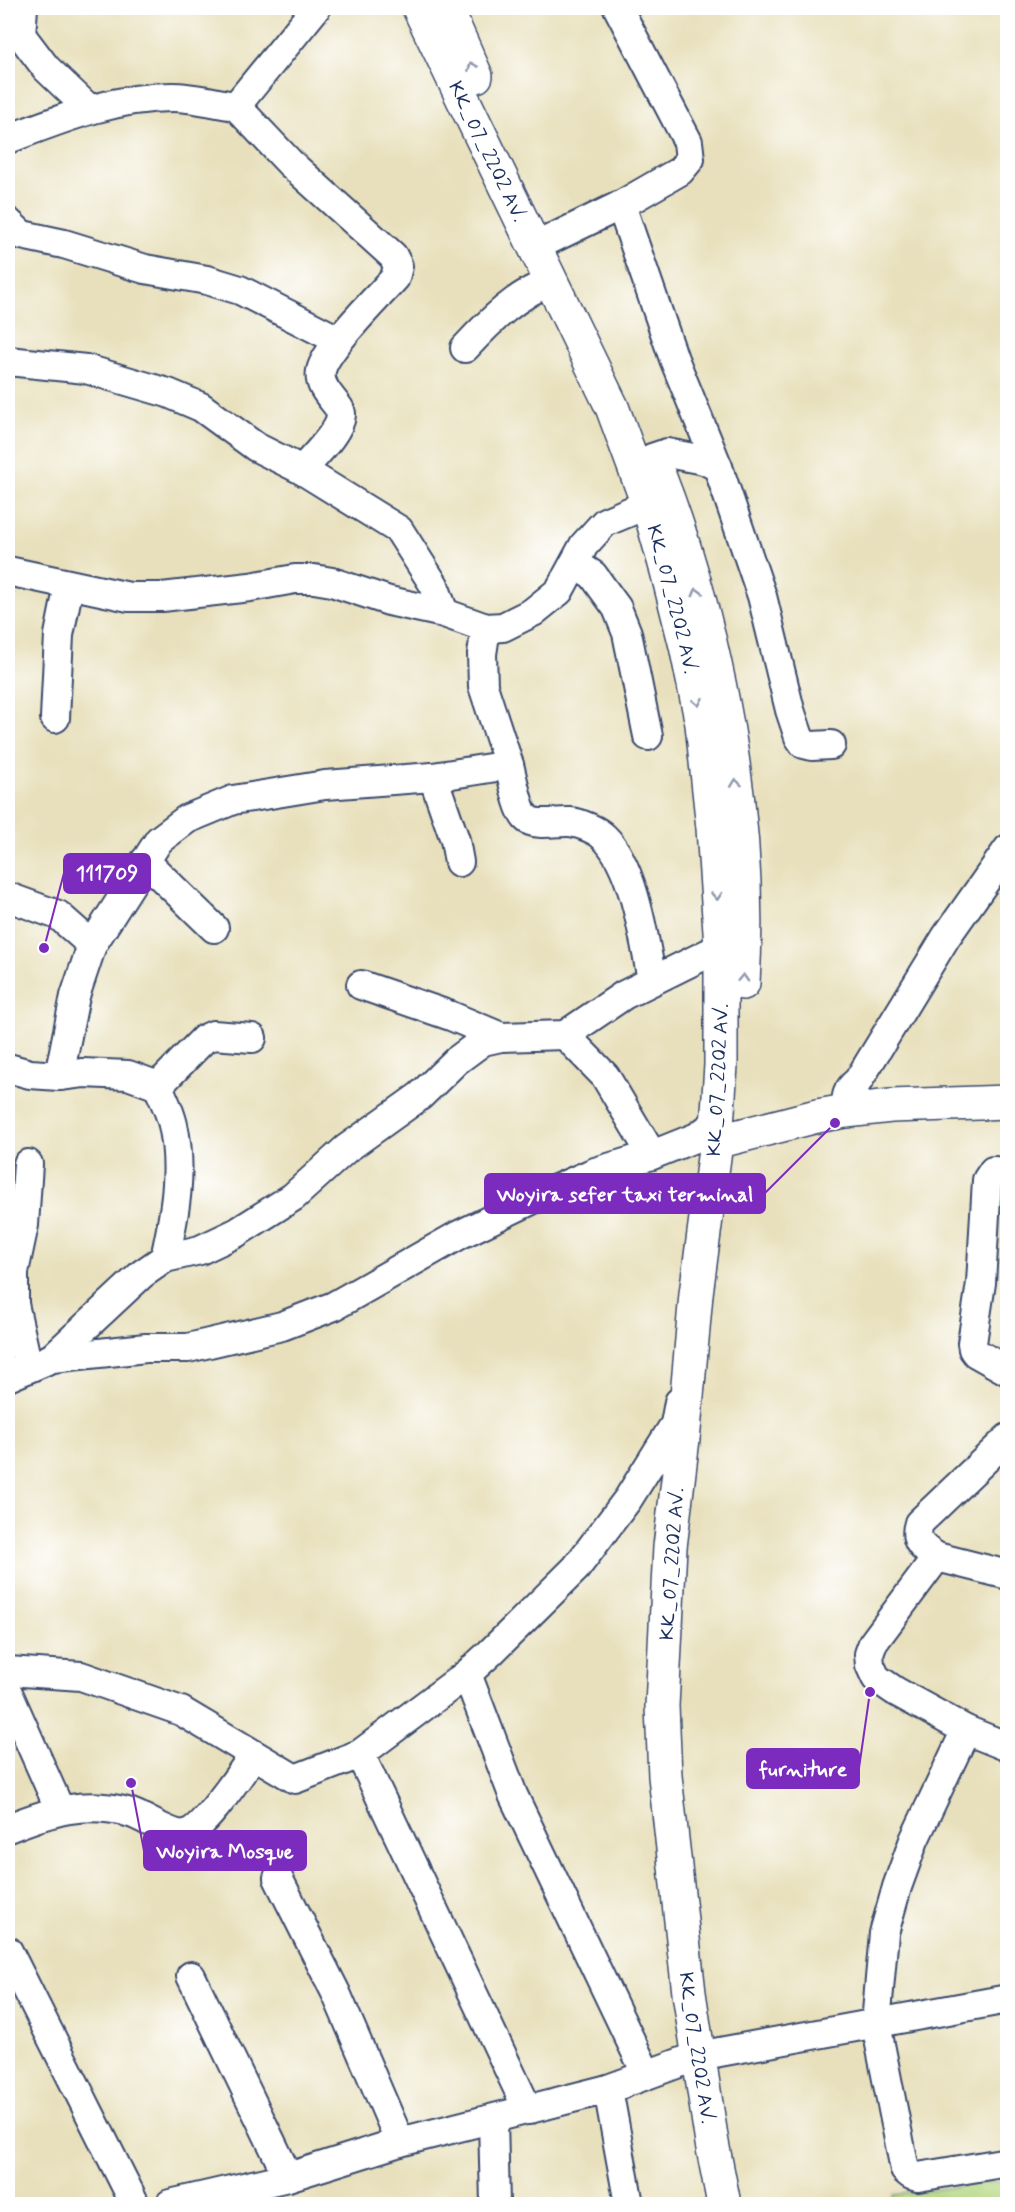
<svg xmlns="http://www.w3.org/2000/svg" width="1015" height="2212" font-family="Mynerve,sans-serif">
	<rect width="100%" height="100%" fill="#fff"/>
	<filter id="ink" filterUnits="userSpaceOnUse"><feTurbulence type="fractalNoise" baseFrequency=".0167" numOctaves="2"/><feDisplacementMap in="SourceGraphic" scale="12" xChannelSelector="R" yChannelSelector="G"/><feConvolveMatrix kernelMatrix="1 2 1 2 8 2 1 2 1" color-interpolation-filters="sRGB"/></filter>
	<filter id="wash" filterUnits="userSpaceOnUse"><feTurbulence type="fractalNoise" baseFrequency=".008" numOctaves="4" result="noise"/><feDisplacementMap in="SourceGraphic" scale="24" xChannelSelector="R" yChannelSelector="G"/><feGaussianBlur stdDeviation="1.35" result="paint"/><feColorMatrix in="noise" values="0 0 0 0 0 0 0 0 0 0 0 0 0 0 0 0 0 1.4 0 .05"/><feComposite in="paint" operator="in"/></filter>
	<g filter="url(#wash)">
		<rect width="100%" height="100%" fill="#e8e0bc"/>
		<polygon fill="#b2d57e" stroke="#66826e" stroke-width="1.5" points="1007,2180 1007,2204 894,2204 893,2195"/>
	</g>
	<g filter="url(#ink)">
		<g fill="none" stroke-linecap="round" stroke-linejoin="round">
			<g stroke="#3a4a6c" stroke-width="32">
				<g id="minor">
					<polyline points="23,8 21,35 46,68 89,109"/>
					<path d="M236,106L290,163L393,256L398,266L395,278C378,297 325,349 321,371C317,391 342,404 341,415C340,432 313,457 302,470"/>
					<path d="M8,139C61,119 114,97 172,97C193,97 215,103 236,106L316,8"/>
					<polyline points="621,205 674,359 718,467"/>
					<polyline points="8,222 22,235 64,244 145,269 207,280 240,290 338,340"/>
					<polyline points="551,239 621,205 680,171 690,159 688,142 618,8"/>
					<path d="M465,348C490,321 517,294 552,281"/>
					<polyline points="8,361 86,369 168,393 201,407 256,447 302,470 399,530 434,585 444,613"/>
					<polyline points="652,458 667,453 704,460 718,467 762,596 790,710 799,737 804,744 812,746 831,745"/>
					<polyline points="576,564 593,575 617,608 627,633 648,736"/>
					<polyline points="8,571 129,597 162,597 250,587 295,579 314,579 332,582 389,601 444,613 486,628 503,627 533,612 559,591 584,545 605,522 648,504"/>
					<polyline points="55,718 59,635 69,585"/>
					<path d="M509,765C513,778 517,808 526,818C534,827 559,821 570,822C580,823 597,830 604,837C634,866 644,939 652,980"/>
					<polyline points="433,777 455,840 459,862"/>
					<polyline points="145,861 214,928"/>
					<polyline points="8,897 58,915 92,945"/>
					<polyline points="361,985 451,1016 501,1037"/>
					<polyline points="565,1035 605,1076 652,1155"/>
					<path d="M8,1068L30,1074L59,1076L83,1073L128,1075L158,1086C163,1098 170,1111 173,1125C183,1170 175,1213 165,1258"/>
					<polyline points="59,1076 75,996 92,945 159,840 187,819 233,800 325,785 433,777 509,765 483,686 482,654 486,628"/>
					<polyline points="158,1086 204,1039 213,1035 252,1038"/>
					<path d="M846,1111C846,1097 846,1090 858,1081L946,937L1008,849"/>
					<polyline points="1008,1172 993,1171 987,1180 981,1283 972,1343 973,1349 976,1353 1008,1371"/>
					<polyline points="52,1358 142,1274 165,1258 200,1250 236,1233 293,1197 346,1149 420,1096 456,1061 483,1041 501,1037 565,1035 624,995 721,947"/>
					<polyline points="28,1367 14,1304 14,1272 24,1225 28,1164"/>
					<polyline points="8,1377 52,1358 146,1348 188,1348 282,1326 334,1306 459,1235 542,1195 595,1172 652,1155 697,1137 716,1123"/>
					<path d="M1008,1438L919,1523C913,1541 923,1549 937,1557L873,1643L869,1654L870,1665L876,1678L895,1691L966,1730L1008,1747"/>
					<polyline points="937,1557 1008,1575"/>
					<polyline points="8,1671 81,1676 181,1711 295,1779 360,1754 467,1674 490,1653 576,1568 628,1499 675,1424 679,1402"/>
					<polyline points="467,1674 513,1795 646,2073"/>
					<polyline points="8,1693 60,1810"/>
					<polyline points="966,1730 914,1840 897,1887 884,1933 876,2024 905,2170 911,2175 918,2177 1008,2162"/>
					<polyline points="360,1754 528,2110"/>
					<path d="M8,1828C51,1811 85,1800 131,1813C146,1818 172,1837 186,1834C204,1829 242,1771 254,1755"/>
					<polyline points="278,1878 336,1993 400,2142"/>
					<polyline points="8,1951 135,2204"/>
					<polyline points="191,1976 288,2177"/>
					<polyline points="608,2089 629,2204"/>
					<polyline points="493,2119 495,2204"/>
					<polyline points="170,2204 288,2177 400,2142 608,2089 698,2056 1008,1999"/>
				</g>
			</g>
			<g stroke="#3a4a6c" stroke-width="36">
				<g id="major">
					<path id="s1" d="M419,8L612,407L648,504L667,571L686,646L702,724L713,828L721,947V1065L716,1142L696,1294L684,1430L670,1547L662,1706L665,1776L689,1993L712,2143L724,2204"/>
					<polyline points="446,8 476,76"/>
					<path d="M660,478C675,516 687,555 698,595C732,721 751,852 743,983"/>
					<polyline points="716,1142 817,1116 846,1111 891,1106 1008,1102"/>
				</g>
			</g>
			<use href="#minor" stroke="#fff" stroke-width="28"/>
			<use href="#major" stroke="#fff" stroke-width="33"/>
		</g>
		<defs><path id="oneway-chevron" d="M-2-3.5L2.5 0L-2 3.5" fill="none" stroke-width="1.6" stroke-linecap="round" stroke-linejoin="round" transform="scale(1.5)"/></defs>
		<g stroke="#8d97ae">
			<use href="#oneway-chevron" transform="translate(472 66) rotate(-113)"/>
			<use href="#oneway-chevron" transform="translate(697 592) rotate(-105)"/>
			<use href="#oneway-chevron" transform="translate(698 702) rotate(79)"/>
			<use href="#oneway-chevron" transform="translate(736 783) rotate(-97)"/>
			<use href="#oneway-chevron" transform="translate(717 896) rotate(86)"/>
			<use href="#oneway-chevron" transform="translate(743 978) rotate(-88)"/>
		</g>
	</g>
	<g text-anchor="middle" stroke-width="4.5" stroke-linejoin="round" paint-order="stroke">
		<g font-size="20" fill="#1b2f5e" stroke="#fff">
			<text dy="7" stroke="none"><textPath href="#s1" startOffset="159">KK_07_2202 AV.</textPath></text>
			<text dy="7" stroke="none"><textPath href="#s1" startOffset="645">KK_07_2202 AV.</textPath></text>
			<text transform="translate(717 1080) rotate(-87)" y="7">KK_07_2202 AV.</text>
			<text transform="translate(671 1564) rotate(-86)" y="7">KK_07_2202 AV.</text>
			<text dy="7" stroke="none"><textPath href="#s1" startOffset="2103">KK_07_2202 AV.</textPath></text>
		</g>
	</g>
	<path fill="none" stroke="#7b2cbf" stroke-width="2" d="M44 948L64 873M835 1123L765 1193M870 1692L859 1768M131 1783L144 1851"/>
	<g fill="#7b2cbf" stroke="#fff" stroke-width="2">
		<circle cx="44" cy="948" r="6"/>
		<circle cx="835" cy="1123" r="6"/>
		<circle cx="870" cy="1692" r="6"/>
		<circle cx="131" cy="1783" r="6"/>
	</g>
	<g fill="#7b2cbf" stroke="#7b2cbf" stroke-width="2">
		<rect x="64" y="854" width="86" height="39" rx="6"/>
		<rect x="485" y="1174" width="280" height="39" rx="6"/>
		<rect x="747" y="1749" width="112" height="39" rx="6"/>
		<rect x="144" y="1831" width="162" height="39" rx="6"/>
	</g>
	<g font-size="21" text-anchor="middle" font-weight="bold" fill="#fff">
		<text x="107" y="880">111709</text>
		<text x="625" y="1201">Woyira sefer taxi terminal</text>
		<text x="803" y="1776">furniture</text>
		<text x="225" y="1858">Woyira Mosque</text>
	</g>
	<rect width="1015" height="2212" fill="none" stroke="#fff" stroke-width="30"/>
</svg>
